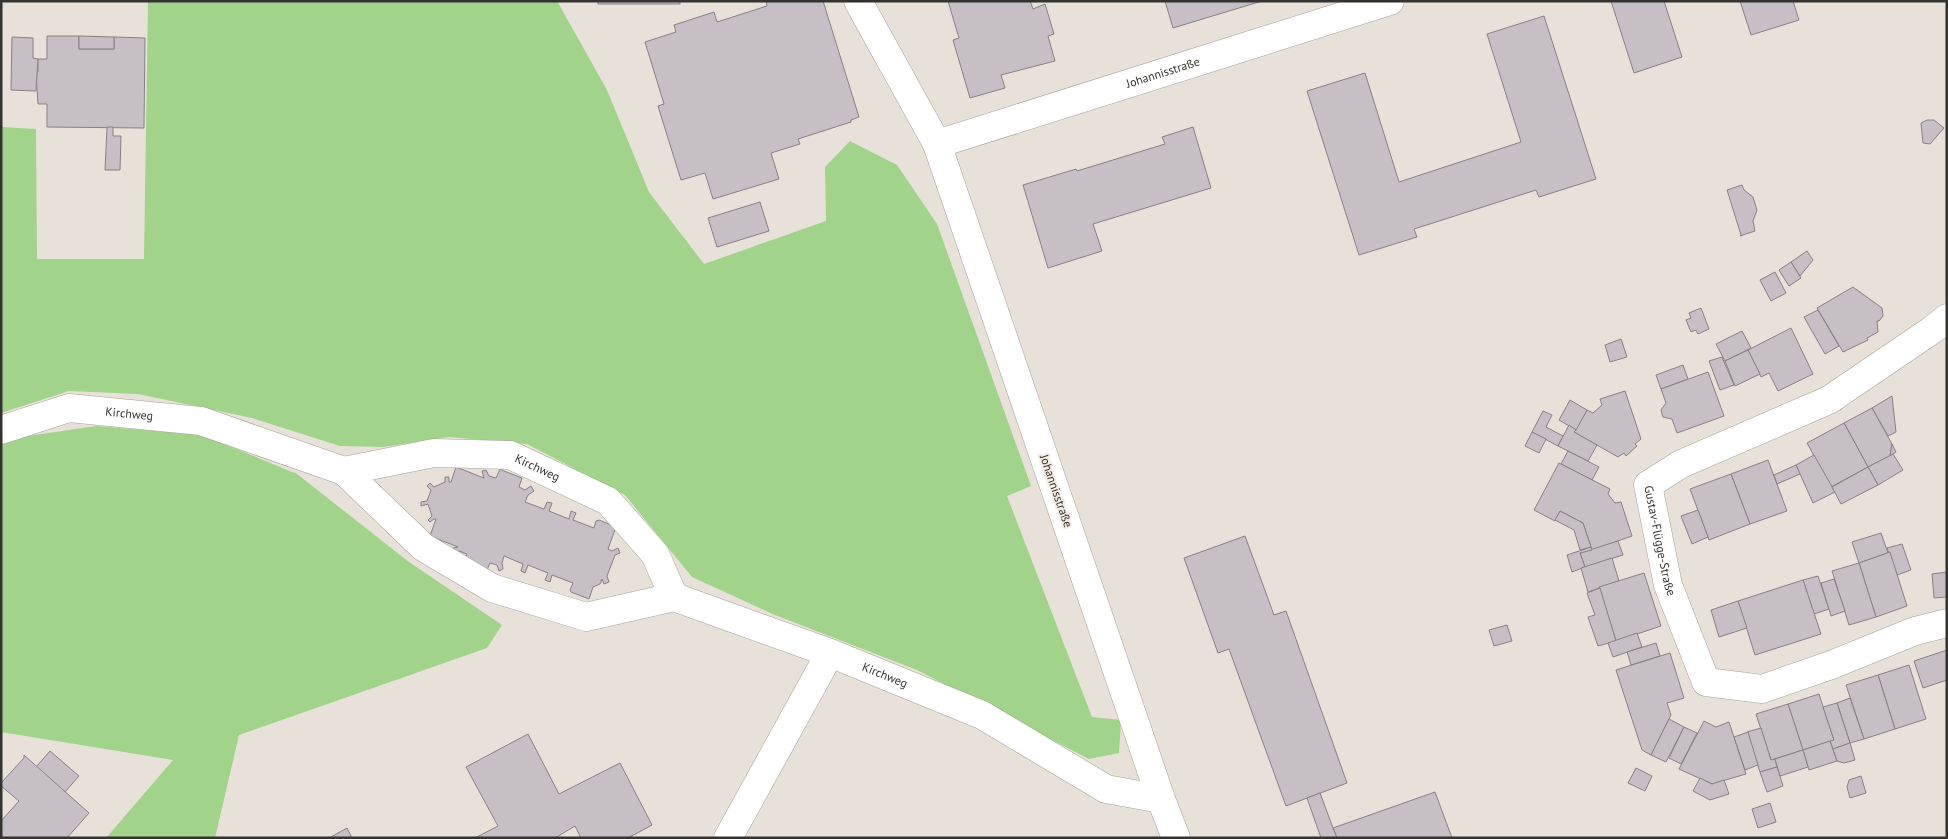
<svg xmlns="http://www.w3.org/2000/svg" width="1948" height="839" font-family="'PT Sans',sans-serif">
	<rect width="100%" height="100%" fill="#e7e1d9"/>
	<g fill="#a1d38a">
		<polygon points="148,1 557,1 607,90 649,192 704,264 826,221 825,167 850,141 897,165 937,224 1031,486 1007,496 1092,717 1121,720 1119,753 1089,759 917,670 775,615 692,577 625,495 527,444 449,437 383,447 340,446 252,418 138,394 69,391 1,413 1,127 36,129 37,259 144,259"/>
		<polygon points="96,426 203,435 297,474 409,562 502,625 487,648 239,735 215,838 106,838 173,760 1,732 1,440"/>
	</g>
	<g fill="#c6bfc6" stroke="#878187">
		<rect x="598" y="1" width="82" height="3"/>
		<polygon points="766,1 823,1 859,117 851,120 851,122 798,139 800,144 771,153 779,179 713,199 705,173 681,180 658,106 664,104 645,42 676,32 674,25 714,12 717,22 767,6"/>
		<polygon points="948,1 1030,1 1033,9 1045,4 1054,34 1048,36 1055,61 1001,75 1005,88 970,98 953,40 959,38"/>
		<polygon points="1165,1 1262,1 1173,28"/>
		<polygon points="1611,1 1664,1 1682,57 1634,73"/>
		<polygon points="1740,1 1793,1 1799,20 1751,35"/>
		<polygon points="1544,16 1596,179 1539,197 1536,190 1414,229 1417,237 1359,255 1307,91 1365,73 1399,182 1521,142 1487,34"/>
		<polygon points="47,36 79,36 79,49 114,49 114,37 145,38 144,128 47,127 47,104 38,104 36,73 38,72 38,59 47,59"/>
		<polygon points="79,36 114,37 114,49 79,49"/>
		<polygon points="12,37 33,38 33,58 38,59 36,91 11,90"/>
		<polygon points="1927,120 1934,120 1944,128 1930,144 1923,143 1921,123"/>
		<polygon points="107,127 113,127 113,136 121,136 120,170 105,170"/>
		<polygon points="1193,127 1211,188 1093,224 1102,251 1048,268 1023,185 1076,169 1077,171 1165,144 1162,137"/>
		<polygon points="1742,185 1744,190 1753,197 1757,210 1753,221 1755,231 1740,236 1741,235 1727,190"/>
		<polygon points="760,202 769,231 717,247 708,218"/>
		<polygon points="1807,251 1813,260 1800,276 1791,262"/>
		<polygon points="1791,262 1801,278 1789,286 1779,270"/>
		<polygon points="1775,272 1786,293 1771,301 1760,280"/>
		<polygon points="1853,287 1882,308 1883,316 1879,321 1877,321 1878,332 1867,338 1868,340 1843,352 1817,308"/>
		<polygon points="1701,308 1709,329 1698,334 1696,330 1691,332 1686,320 1691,318 1689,313"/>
		<polygon points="1818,310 1839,346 1825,354 1804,317"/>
		<polygon points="1791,328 1813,374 1778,391 1769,373 1761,377 1748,350"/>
		<polygon points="1742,331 1751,348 1725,361 1716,344"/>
		<polygon points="1621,339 1627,357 1610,362 1605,345"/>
		<polygon points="1748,350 1760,374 1735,386 1725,361"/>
		<polygon points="1722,357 1734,385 1720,390 1709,361"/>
		<polygon points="1683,365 1688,379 1661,389 1656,375"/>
		<polygon points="1708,372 1724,416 1677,433 1672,419 1663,417 1661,410 1666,403 1661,389"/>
		<polygon points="1625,391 1641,439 1635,444 1637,446 1626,456 1624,453 1618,457 1574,432 1587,410 1593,413 1602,405 1600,399"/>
		<polygon points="1892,396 1896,432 1888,436 1872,408"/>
		<polygon points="1570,400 1587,410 1576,430 1559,420"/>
		<polygon points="1872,408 1892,444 1890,456 1868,467 1844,423"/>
		<polygon points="1543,411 1552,415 1546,427 1563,436 1558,446 1532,432"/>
		<polygon points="1844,423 1868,467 1831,487 1807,443"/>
		<polygon points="1569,425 1576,430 1574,432 1597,445 1588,461 1558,446"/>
		<polygon points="1532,432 1546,439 1539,453 1525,446"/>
		<polygon points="1892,444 1896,452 1890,456"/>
		<polygon points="1568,451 1599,467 1592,480 1561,464"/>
		<polygon points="1893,454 1903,470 1878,485 1868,467"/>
		<polygon points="1814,455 1835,492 1813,503 1796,465"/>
		<polygon points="1768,460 1787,511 1750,524 1731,474"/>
		<polygon points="1559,463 1610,489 1608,494 1615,503 1621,502 1632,536 1592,550 1583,523 1560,511 1555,521 1534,510"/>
		<polygon points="1796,465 1800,474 1777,484 1774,475"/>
		<polygon points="456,467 484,478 482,471 486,470 489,476 496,478 500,469 504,471 522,478 519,487 525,490 531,486 534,491 528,495 525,502 544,509 547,502 552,503 549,511 569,519 571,511 576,513 573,520 594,528 596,521 599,520 616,527 608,549 612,551 618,548 620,553 615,555 607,576 609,582 604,584 602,579 600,584 593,587 589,599 571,592 570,590 573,583 552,575 550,582 545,580 548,573 528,565 525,573 521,571 523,564 504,556 502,563 503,569 499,571 497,565 490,563 487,570 464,561 467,554 459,551 454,553 453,548 458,547 430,536 436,519 434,519 430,522 428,520 432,516 428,504 421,506 421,502 427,501 431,490 427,486 430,483 434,487 445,482 445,477 449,477 449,482 451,482"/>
		<polygon points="1868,467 1878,485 1841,504 1832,487"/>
		<polygon points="1731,474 1750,524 1709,540 1690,489"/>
		<polygon points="1698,510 1708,537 1692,544 1681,516"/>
		<polygon points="1560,511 1583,523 1591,547 1580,550 1574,530 1555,520"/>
		<polygon points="1881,533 1888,553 1859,563 1852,542"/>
		<polygon points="1245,536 1274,615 1286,611 1347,783 1286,806 1229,649 1218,653 1184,558"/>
		<polygon points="1618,541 1623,555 1585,567 1580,553"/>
		<polygon points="1902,544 1911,570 1897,575 1887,548"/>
		<polygon points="1591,547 1592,550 1580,553 1585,567 1572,572 1567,555"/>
		<polygon points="1890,552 1907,606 1876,617 1859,563"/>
		<polygon points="1612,558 1619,581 1588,592 1581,568"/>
		<polygon points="1859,563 1876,617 1849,625 1832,571"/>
		<polygon points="1947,572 1947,597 1934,598 1932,574"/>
		<polygon points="1644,573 1661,626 1616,641 1599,587"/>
		<polygon points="1818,576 1829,609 1814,614 1803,580"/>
		<polygon points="1834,579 1845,611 1831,616 1821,583"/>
		<polygon points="1803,580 1821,634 1755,655 1738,601"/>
		<polygon points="1600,588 1616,641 1598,646 1588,617 1595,615 1587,593"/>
		<polygon points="1738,601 1747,628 1719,637 1711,610"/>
		<polygon points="1507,625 1512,641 1494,646 1489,630"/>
		<polygon points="1637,633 1642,647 1613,657 1608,643"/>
		<polygon points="1656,643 1660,656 1631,665 1627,652"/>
		<polygon points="1947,650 1947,680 1923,688 1914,661"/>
		<polygon points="1670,653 1684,698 1667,703 1671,715 1651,755 1642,750 1616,670"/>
		<polygon points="1909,665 1926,719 1895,729 1878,675"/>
		<polygon points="1878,675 1895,729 1864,739 1846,685"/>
		<polygon points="1819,694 1834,740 1803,750 1788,704"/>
		<polygon points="1850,698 1864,739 1850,743 1837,703"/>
		<polygon points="1837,703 1850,743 1833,749 1830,741 1834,740 1823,707"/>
		<polygon points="1788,704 1803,750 1771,760 1756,714"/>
		<polygon points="1669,719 1684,727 1666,762 1651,755"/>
		<polygon points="1704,721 1716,727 1729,722 1746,774 1712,784 1679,769"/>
		<polygon points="1684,727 1697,733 1681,764 1669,758"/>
		<polygon points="1761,728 1771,760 1775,759 1777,767 1760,772 1747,732"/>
		<polygon points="1748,732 1758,765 1745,770 1734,737"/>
		<polygon points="528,734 559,794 620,763 652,825 628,838 581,838 575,826 555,838 475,838 498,826 466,767"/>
		<polygon points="1830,741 1837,761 1809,770 1803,750"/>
		<polygon points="1850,743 1855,760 1844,763 1837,761 1833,749"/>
		<polygon points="1803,750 1808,767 1780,776 1775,759"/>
		<polygon points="50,751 79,776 65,792 36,767"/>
		<polygon points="24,755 89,813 67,838 1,838 1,821 19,801 1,786 1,783 24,758"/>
		<polygon points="1777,767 1783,786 1767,792 1760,772"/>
		<polygon points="1636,768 1652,776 1645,791 1628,783"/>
		<polygon points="1861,776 1866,793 1850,798 1847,787 1849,780"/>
		<polygon points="1700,778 1712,784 1724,780 1729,794 1710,800 1693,791"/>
		<polygon points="1435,792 1452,838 1337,838 1333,828"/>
		<polygon points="1320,793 1333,828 1337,838 1321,838 1307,798"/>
		<polygon points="1770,803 1776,822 1758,828 1752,809"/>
		<polygon points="347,828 352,838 329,838"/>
	</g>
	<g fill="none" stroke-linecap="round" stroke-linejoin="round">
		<g stroke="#a7a29a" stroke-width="29">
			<g id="minor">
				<polyline points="858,1 937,144"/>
				<path id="s1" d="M1947,318L1932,330L1829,400L1681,464L1648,485L1668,585L1706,682L1762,689L1831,665L1915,631L1947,623"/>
				<path id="s2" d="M1,430L69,408L201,421L344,471L423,547L492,588L586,617L674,597L830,653L982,715L1106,789L1161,799"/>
				<path id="s3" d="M344,471L434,453L510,455L608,501L655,554L674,597"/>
				<polyline points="728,838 830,653"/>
				<path id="s4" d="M1176,838L1161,799L937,144L1390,1"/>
			</g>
		</g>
		<use href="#minor" stroke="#fff" stroke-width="28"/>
	</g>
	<g text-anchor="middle" stroke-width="4.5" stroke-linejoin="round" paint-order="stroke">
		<g font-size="12" fill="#353330" stroke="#f4eee6">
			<text dy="4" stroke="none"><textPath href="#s4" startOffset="971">Johannisstraße</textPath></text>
			<text dy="4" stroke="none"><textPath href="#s2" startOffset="132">Kirchweg</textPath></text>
			<text dy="4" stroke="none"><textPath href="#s3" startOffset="198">Kirchweg</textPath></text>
			<text transform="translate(1056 491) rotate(71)" y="4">Johannisstraße</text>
			<text dy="4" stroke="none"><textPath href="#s1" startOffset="401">Gustav-Flügge-Straße</textPath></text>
			<text dy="4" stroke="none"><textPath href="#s2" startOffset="959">Kirchweg</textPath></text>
		</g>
	</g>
	<rect width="1948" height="839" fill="none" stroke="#353330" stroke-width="5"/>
</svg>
